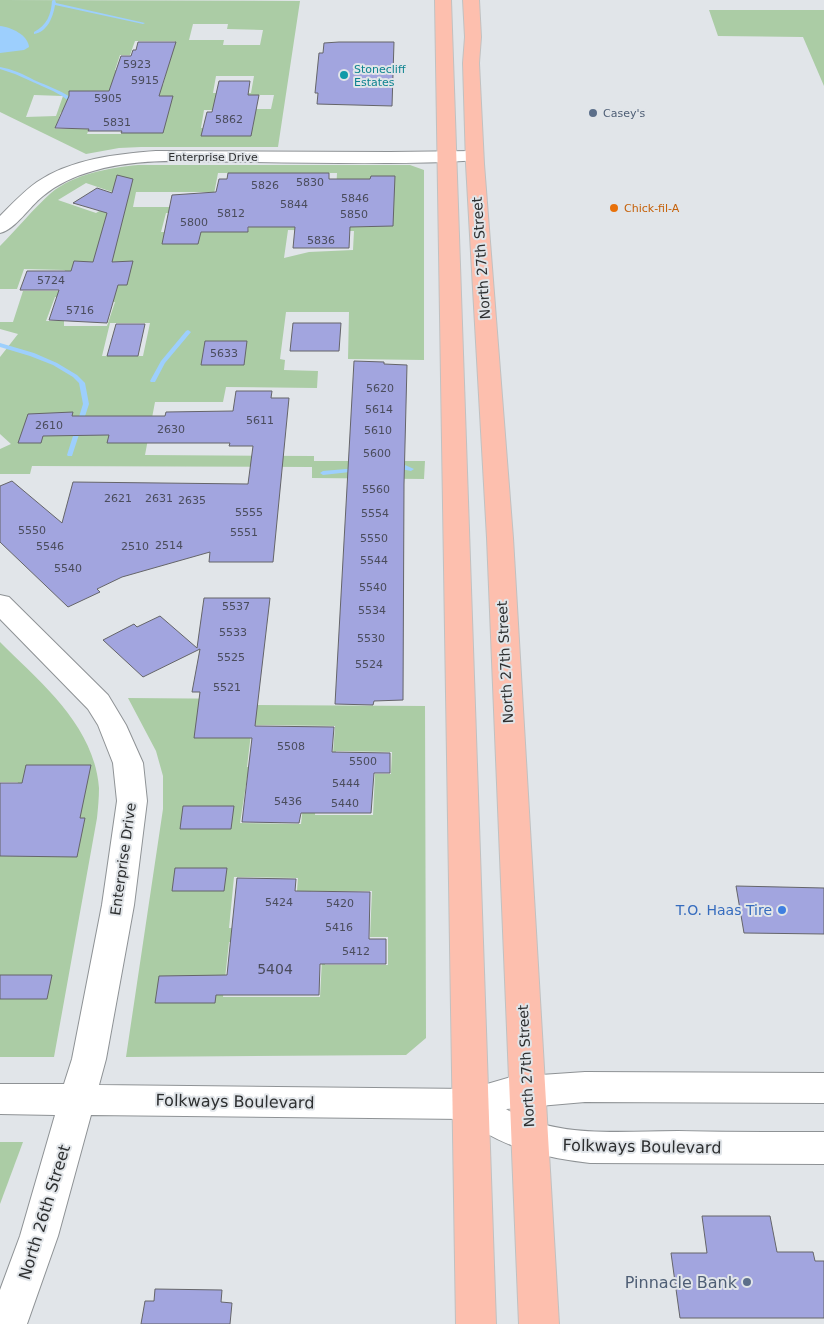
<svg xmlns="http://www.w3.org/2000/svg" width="824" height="1324" font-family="'DejaVu Sans',sans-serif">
	<rect width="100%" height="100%" fill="#e1e5e9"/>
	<g fill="#abcca5" fill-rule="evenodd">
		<path d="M0,0L300,1L278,147H141L119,148L86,154L0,112ZM193,24H228L227,29L263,30L260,45H223L224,40H189ZM135,41H175L163,85H122L126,71L115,70L120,55H130ZM216,76H254L251,93H213ZM86,91H135L80,106ZM34,95L63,96L56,116L26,117ZM246,95H274L271,109H244ZM204,110H255L253,127L201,128ZM61,112L95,113L127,117L121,134H87L89,129H55Z"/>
		<polygon points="709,10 824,10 824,86 803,37 718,36"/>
		<path d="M138,165H410L424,170V360L348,359L349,312H286L280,359L285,360L284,370L318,371L317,388L226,387L223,402H155L145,455L314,456V461H425L424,479L312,478V467L32,466L30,474H0V449L11,444L0,434V357L18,334L0,329V322H13L23,291H58L65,270L24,269L17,289H0V246C17,229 33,209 51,193C74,174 108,168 138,165ZM218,173H337L336,194H214ZM86,183L124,196L96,213L58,200ZM136,192H210L207,207H133ZM370,194L369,227H339ZM273,201L307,227H269ZM252,205L248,232H213L217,206ZM166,213H207L203,232H161ZM288,230L354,231L353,250L309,252L284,258ZM55,297L96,298L95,301L115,302L107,326H64V321H46ZM110,323H150L143,356H102Z"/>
		<path d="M0,642C41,683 94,725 99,788C99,798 98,808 97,818L54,1057H0V856L18,782H0Z"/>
		<path d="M128,698L256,699V705L425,706L426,1038L406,1055L126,1057L163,809V776L156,751ZM252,725L335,726L332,768L247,767ZM336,751L392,752L391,774H375L373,815H315L318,770H334ZM247,778L306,779L301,824L240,823ZM234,877L298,878L294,929L229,928ZM311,891H372L370,937H388V965H325L326,940H308ZM229,942H323L320,997H223Z"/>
		<polygon points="0,1142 23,1142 0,1204"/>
	</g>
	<path fill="#9dcffd" d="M0,26C11,27 28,35 29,47L24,50L0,53Z"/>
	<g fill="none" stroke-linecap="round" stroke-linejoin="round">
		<g fill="#9dcffd" fill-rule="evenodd">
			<path d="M53,0H55L56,3L145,23L143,24L55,5C53,18 47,32 34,34V32C47,25 51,15 52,1Z"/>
			<path d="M0,67C12,69 23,74 34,80C49,87 65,91 77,103L73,104L62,96L53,91L15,74L0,69Z"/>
			<polygon points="188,330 191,332 165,363 155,382 151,382 150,381 161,361 186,331"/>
			<polygon points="0,343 34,353 57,363 77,375 85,383 89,404 72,456 68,456 67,455 83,404 79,383 73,377 53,365 30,356 0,347"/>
			<path d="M405,465L414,469L411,471C405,469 395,470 392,468L395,466Z"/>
			<polygon points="357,468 359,469 360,470 359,471 323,475 320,473 323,471"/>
		</g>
	</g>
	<g fill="#a2a5df" stroke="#656569">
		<polygon points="138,42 176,42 159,96 173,96 163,133 121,133 122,131 88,131 89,129 55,128 69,96 69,91 109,91 121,56 131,56 133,50 136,50"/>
		<polygon points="339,42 394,42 392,106 317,104 318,93 315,93 319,53 323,53 324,43"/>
		<polygon points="219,81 250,81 248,95 259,95 251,136 201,136 207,112 212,112"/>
		<polygon points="228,173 329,173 329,179 370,179 371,176 395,176 393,226 350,227 349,248 293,248 295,227 248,227 248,232 201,232 198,244 162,244 172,195 216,192 219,179 227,179"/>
		<polygon points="117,175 133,179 112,262 133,261 127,285 118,285 107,323 49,320 59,290 20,290 27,271 71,271 74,261 93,262 107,213 73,203 97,188 112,193"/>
		<polygon points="293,323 341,323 339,351 290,351"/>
		<polygon points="116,324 145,324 138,356 107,356"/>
		<polygon points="205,341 247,341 244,365 201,365"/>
		<polygon points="354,361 384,362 384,364 407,365 404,484 403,700 374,701 373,705 335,704"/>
		<polygon points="236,391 272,391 271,398 289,398 273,562 209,562 210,552 122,577 97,589 100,592 68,607 0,542 0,486 12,481 62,523 73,482 248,484 253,446 229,446 230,443 107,443 109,435 43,436 41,443 18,443 28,414 73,412 72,416 165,416 166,412 233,411"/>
		<polygon points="204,598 270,598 255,726 334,727 332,752 390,753 390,773 374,773 371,813 301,813 299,823 242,822 252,738 194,738 200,692 192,692 200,649 143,677 103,640 134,624 137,627 160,616 197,648"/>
		<polygon points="26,765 91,765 80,818 85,818 77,857 0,856 0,783 22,783"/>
		<polygon points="183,806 234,806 231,829 180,829"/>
		<polygon points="175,868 227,868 224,891 172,891"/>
		<polygon points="237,878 296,879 295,891 370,892 369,939 386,939 386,964 320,964 319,995 216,995 215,1003 155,1003 159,976 227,975"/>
		<polygon points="736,886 824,888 824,934 744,933"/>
		<polygon points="0,975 52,975 47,999 0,999"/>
		<polygon points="702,1216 770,1216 777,1252 813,1252 815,1261 824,1261 824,1318 680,1318 671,1253 707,1253"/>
		<polygon points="155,1289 222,1290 221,1302 232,1303 230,1324 141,1324 145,1301 154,1301"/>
	</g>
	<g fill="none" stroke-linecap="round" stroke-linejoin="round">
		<g stroke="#8e9295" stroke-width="2">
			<g id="minor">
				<path d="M156,151L390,152L474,151L480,152L483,156L480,160L446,162C382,164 317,163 252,162C200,162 144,156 93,171C75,176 57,184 43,196C29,207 16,229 0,233V216C12,204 23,192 37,182C71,159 116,154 156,151Z"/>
				<path d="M0,595L9,597L108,695L126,725L143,763L147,801L134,905L106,1059L99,1085L470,1089L511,1077L585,1072L824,1073V1103L585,1102L506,1109C556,1139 622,1131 678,1131C727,1132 775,1132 824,1132V1164L590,1163C543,1158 502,1147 464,1119L91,1115L58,1236L27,1324H0V1290L20,1236L55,1115L0,1114V1084H64L72,1059L102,905L117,801L113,763L98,725L88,709L0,619Z"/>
			</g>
		</g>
		<g stroke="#c0c1c1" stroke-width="2">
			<g id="major">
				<polygon points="435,0 451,0 496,1324 456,1324"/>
				<polygon points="463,0 479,0 481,37 479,63 484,164 513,538 559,1324 519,1324 487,538 466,164 463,63 465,37"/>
			</g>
		</g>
		<use href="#minor" fill="#fff" fill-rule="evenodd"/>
		<use href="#major" fill="#fdbfae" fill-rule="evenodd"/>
	</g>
	<circle fill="#0f9aa8" stroke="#e1e5e9" stroke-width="2" cx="344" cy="75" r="5"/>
	<g fill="#5c6f8a" stroke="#e1e5e9" stroke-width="2">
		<circle cx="593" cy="113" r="5"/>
		<circle cx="747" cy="1282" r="5"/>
	</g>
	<circle fill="#e8710a" stroke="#e1e5e9" stroke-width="2" cx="614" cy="208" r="5"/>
	<circle fill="#3f7fe0" stroke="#e1e5e9" stroke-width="2" cx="782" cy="910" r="5"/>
	<g text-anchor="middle" stroke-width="4" stroke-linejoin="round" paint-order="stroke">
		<g font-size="11" fill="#4a4c5c">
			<text x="137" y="68">5923</text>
			<text x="145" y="84">5915</text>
			<text x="108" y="102">5905</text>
			<text x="229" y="123">5862</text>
			<text x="117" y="126">5831</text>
			<text x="310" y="186">5830</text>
			<text x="265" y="189">5826</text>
			<text x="355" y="202">5846</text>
			<text x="294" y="208">5844</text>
			<text x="231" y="217">5812</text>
			<text x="354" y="218">5850</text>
			<text x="194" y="226">5800</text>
			<text x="321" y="244">5836</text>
			<text x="51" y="284">5724</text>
			<text x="80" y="314">5716</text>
			<text x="224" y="357">5633</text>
			<text x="380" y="392">5620</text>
			<text x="379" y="413">5614</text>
			<text x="260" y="424">5611</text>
			<text x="49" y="429">2610</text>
			<text x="171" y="433">2630</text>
			<text x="378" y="434">5610</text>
			<text x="377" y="457">5600</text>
			<text x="376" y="493">5560</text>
			<text x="118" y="502">2621</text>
			<text x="159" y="502">2631</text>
			<text x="192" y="504">2635</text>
			<text x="249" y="516">5555</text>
			<text x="375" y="517">5554</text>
			<text x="32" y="534">5550</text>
			<text x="244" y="536">5551</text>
			<text x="374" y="542">5550</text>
			<text x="169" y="549">2514</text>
			<text x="50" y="550">5546</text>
			<text x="135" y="550">2510</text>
			<text x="374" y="564">5544</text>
			<text x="68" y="572">5540</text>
			<text x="373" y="591">5540</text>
			<text x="236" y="610">5537</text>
			<text x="372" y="614">5534</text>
			<text x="233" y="636">5533</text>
			<text x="371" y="642">5530</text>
			<text x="231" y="661">5525</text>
			<text x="369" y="668">5524</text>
			<text x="227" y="691">5521</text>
			<text x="291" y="750">5508</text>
			<text x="363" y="765">5500</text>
			<text x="346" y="787">5444</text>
			<text x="288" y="805">5436</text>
			<text x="345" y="807">5440</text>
			<text x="279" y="906">5424</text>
			<text x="340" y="907">5420</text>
			<text x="339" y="931">5416</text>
			<text x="356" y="955">5412</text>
		</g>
		<g font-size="11" fill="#0d838f" stroke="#e1e5e9" text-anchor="start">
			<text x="354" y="73">Stonecliff<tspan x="354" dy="13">Estates</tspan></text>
		</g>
		<g font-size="11" fill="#4e5e75" stroke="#e1e5e9" text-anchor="start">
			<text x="603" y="117">Casey's</text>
		</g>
		<g font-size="11" fill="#2d2f30" stroke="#e1e5e9">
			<text x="213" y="161">Enterprise Drive</text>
		</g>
		<g font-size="11" fill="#c56008" stroke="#e1e5e9" text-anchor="start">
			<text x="624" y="212">Chick-fil-A</text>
		</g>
		<g font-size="14" fill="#2d2f30" stroke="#e1e5e9">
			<text transform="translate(481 258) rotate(-94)" y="5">North 27th Street</text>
			<text transform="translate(505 662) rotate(-93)" y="5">North 27th Street</text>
			<text transform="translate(123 859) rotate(-82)" y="5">Enterprise Drive</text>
			<text transform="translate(526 1066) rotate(-93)" y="5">North 27th Street</text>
		</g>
		<g font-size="14" fill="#366cbe" stroke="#e1e5e9" text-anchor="end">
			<text x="772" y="915">T.O. Haas Tire</text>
		</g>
		<g font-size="14" fill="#4a4c5c">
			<text x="275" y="974">5404</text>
		</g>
		<g font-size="16" fill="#2d2f30" stroke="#e1e5e9">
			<text transform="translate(235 1101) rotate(1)" y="6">Folkways Boulevard</text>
			<text transform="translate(642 1146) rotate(1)" y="6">Folkways Boulevard</text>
			<text transform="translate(44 1212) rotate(-73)" y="6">North 26th Street</text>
		</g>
		<g font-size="16" fill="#4e5e75" stroke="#e1e5e9" text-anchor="end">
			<text x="737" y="1288">Pinnacle Bank</text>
		</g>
	</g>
</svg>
